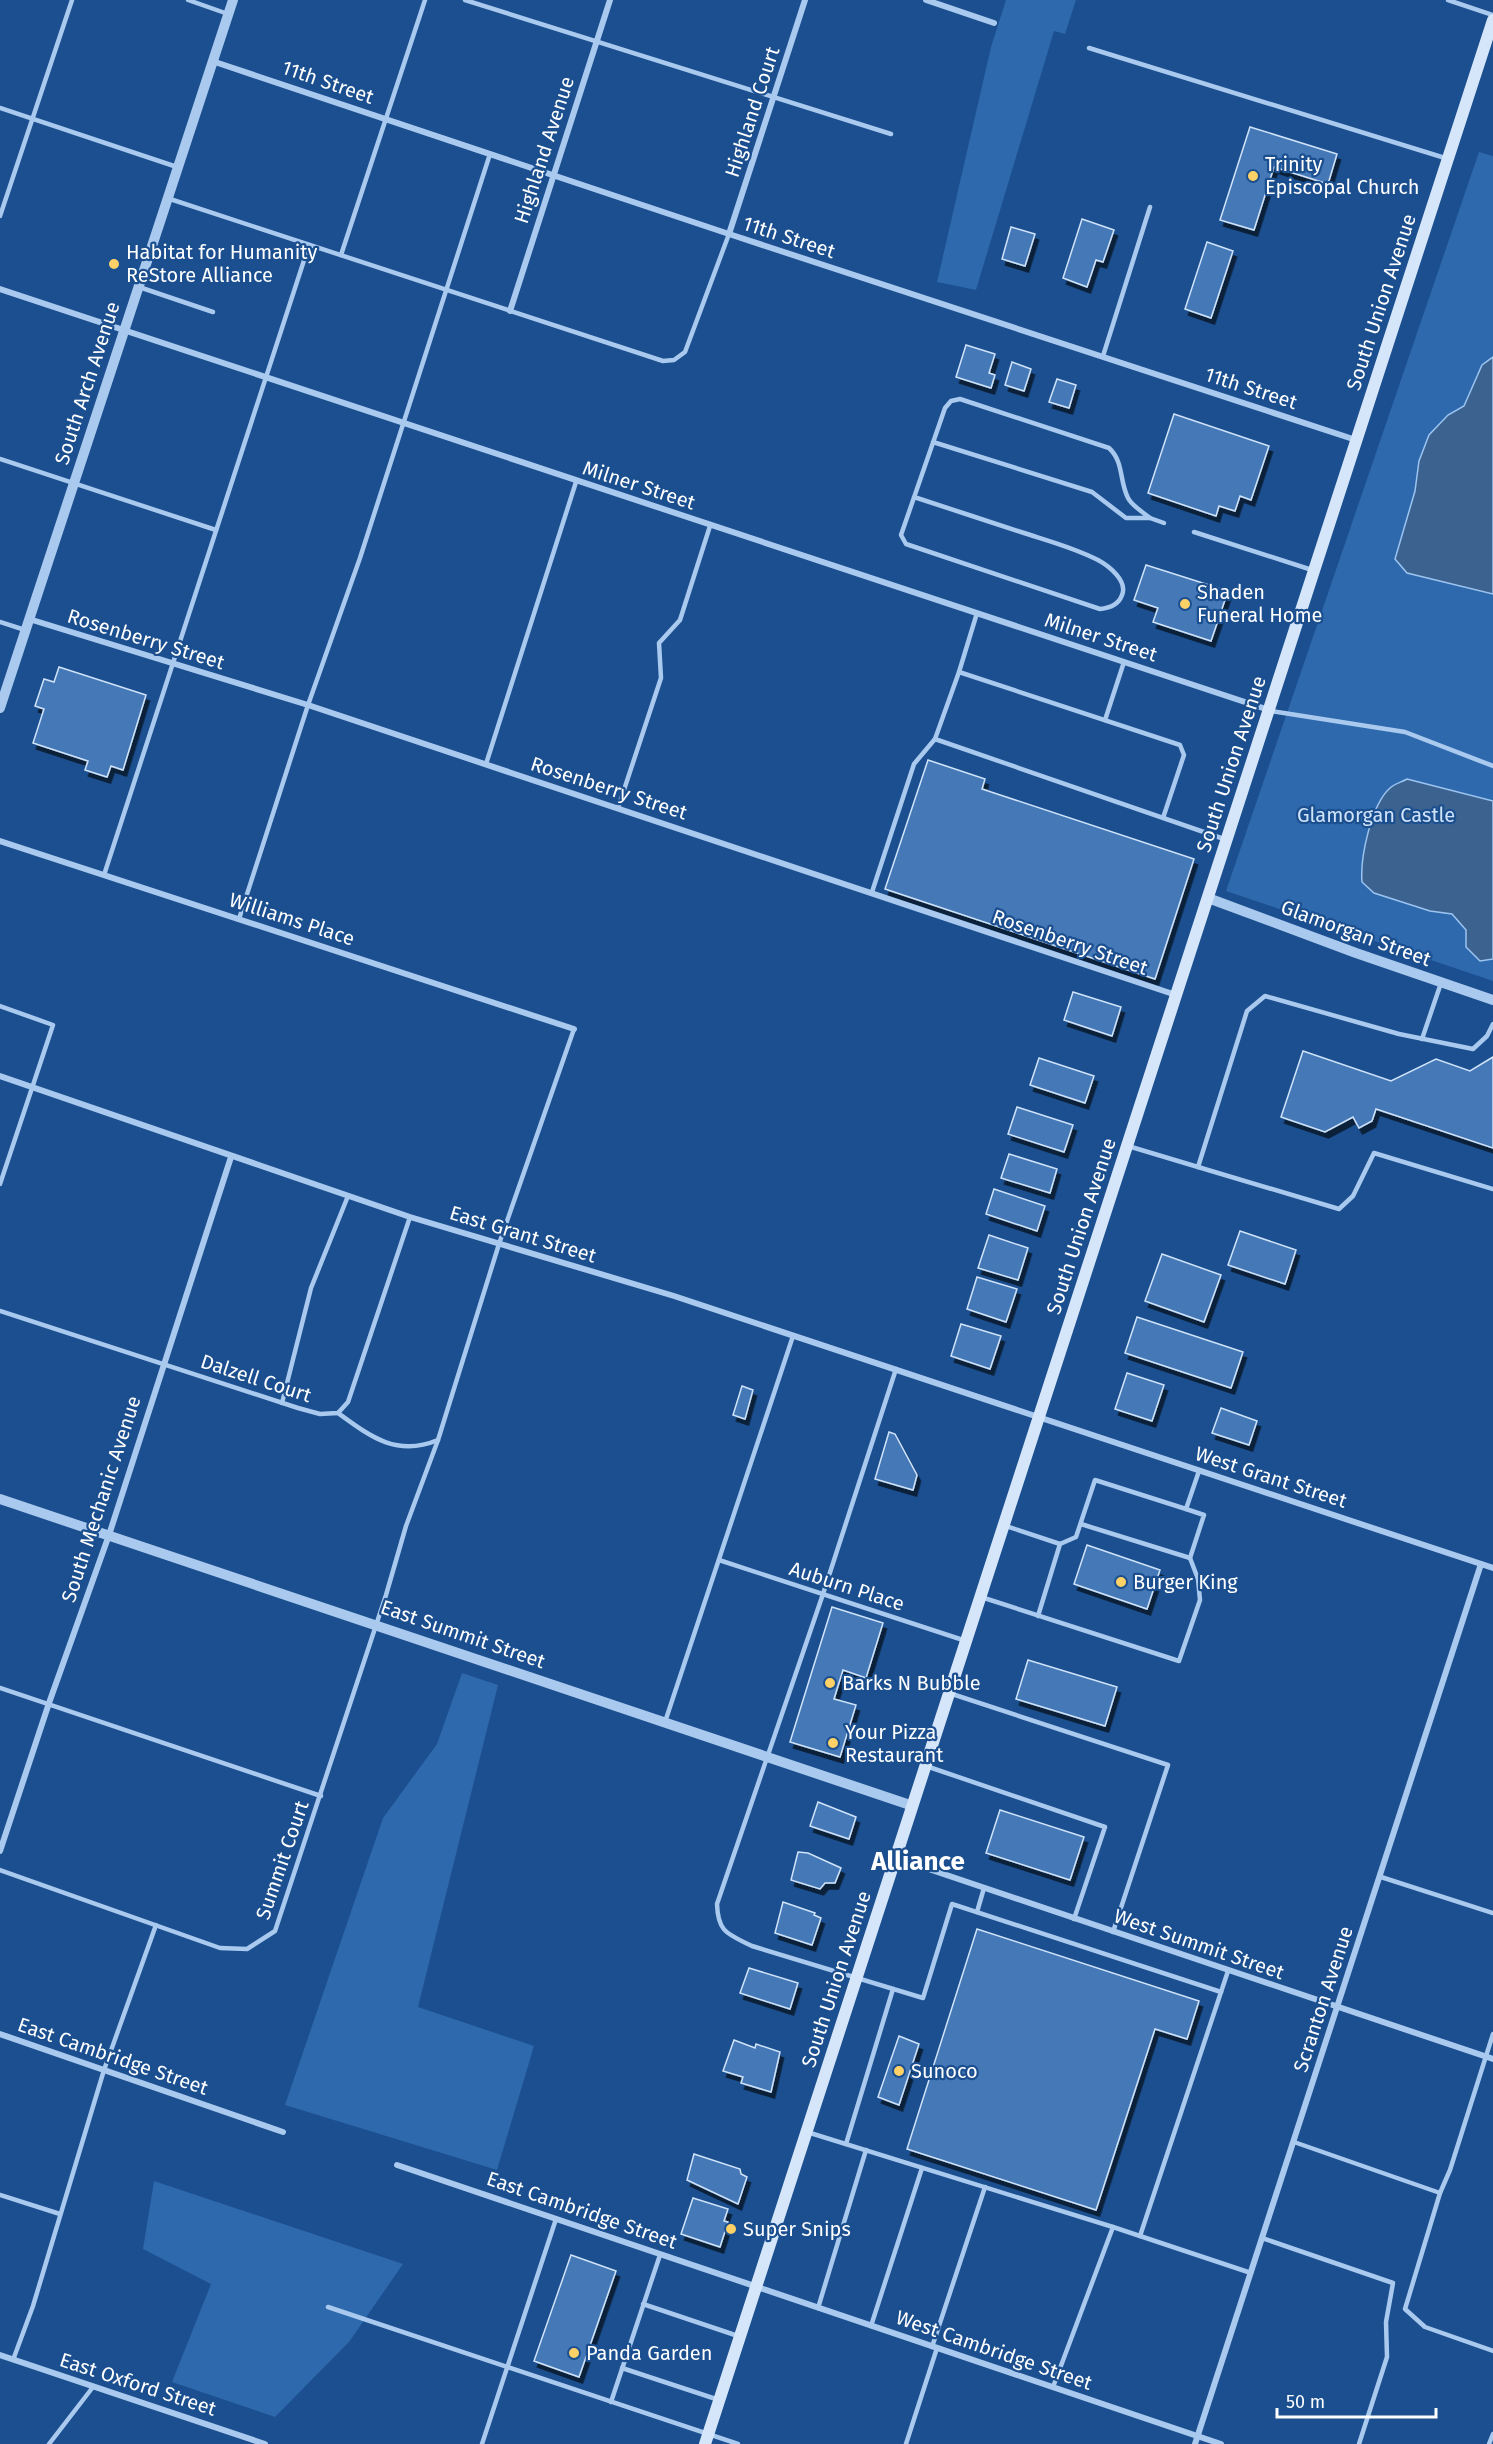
<svg xmlns="http://www.w3.org/2000/svg" width="1493" height="2444" font-family="'Fira Sans',sans-serif">
	<defs>
		<filter id="shadow"><feDropShadow dx="3.5" dy="6" stdDeviation="0" flood-color="#0009"/></filter>
	</defs>
	<rect width="100%" height="100%" fill="#1b4f8f"/>
	<g fill="#2e69ad">
		<polygon points="1006,0 1076,0 1065,34 1054,31 976,290 937,282 991,47"/>
		<polygon points="1479,152 1493,156 1493,981 1226,891"/>
		<polygon points="462,1673 498,1685 418,2007 534,2046 497,2170 285,2105 383,1818 437,1744"/>
		<polygon points="154,2181 403,2264 349,2342 275,2417 172,2382 211,2284 143,2249"/>
	</g>
	<g fill="#3c6290" stroke="#9cc4f0" stroke-width="1.5">
		<polygon points="1493,357 1493,594 1407,573 1395,559 1415,491 1419,461 1429,435 1448,415 1464,406 1482,365"/>
		<path d="M1407,779L1493,801V959L1480,961L1466,947V930L1452,914L1430,911L1374,893L1362,882C1360,858 1371,805 1390,788C1394,784 1402,782 1407,779Z"/>
	</g>
	<g fill="#4478b7" stroke="#cfe3fa" stroke-width="1.5" filter="url(#shadow)">
		<polygon points="1250,127 1337,154 1328,184 1274,167 1254,230 1220,220"/>
		<polygon points="1082,219 1114,230 1103,262 1096,260 1087,287 1063,278"/>
		<polygon points="1011,227 1035,234 1025,266 1002,259"/>
		<polygon points="1207,242 1233,251 1211,318 1185,309"/>
		<polygon points="966,345 995,354 989,373 995,375 991,388 956,377"/>
		<polygon points="1012,362 1031,369 1024,391 1005,385"/>
		<polygon points="1057,379 1076,385 1069,408 1049,402"/>
		<polygon points="1174,414 1269,446 1251,500 1240,496 1235,511 1219,506 1216,516 1148,493"/>
		<polygon points="1146,565 1228,591 1211,641 1153,622 1158,608 1134,600"/>
		<polygon points="59,667 146,695 123,770 111,766 107,777 85,770 88,761 33,743 44,709 35,706 44,679 54,682"/>
		<polygon points="928,760 985,779 982,789 1194,859 1155,979 885,889"/>
		<polygon points="1073,992 1121,1007 1112,1036 1064,1020"/>
		<polygon points="1303,1051 1391,1081 1436,1059 1470,1071 1493,1057 1493,1148 1376,1109 1372,1121 1359,1128 1353,1117 1325,1132 1281,1117"/>
		<polygon points="1039,1058 1094,1076 1085,1103 1030,1085"/>
		<polygon points="1017,1107 1073,1125 1064,1152 1008,1134"/>
		<polygon points="1009,1154 1057,1169 1050,1193 1001,1178"/>
		<polygon points="994,1189 1045,1206 1037,1231 986,1214"/>
		<polygon points="1240,1231 1296,1250 1285,1284 1228,1265"/>
		<polygon points="989,1235 1028,1248 1018,1280 978,1268"/>
		<polygon points="1162,1254 1221,1275 1204,1322 1145,1301"/>
		<polygon points="977,1277 1017,1289 1006,1322 967,1309"/>
		<polygon points="1137,1317 1243,1352 1231,1388 1125,1353"/>
		<polygon points="961,1324 1001,1336 990,1369 951,1356"/>
		<polygon points="1127,1373 1164,1385 1152,1421 1115,1409"/>
		<polygon points="742,1386 753,1390 745,1419 733,1415"/>
		<polygon points="1221,1408 1257,1421 1249,1445 1212,1433"/>
		<polygon points="889,1432 895,1434 917,1475 913,1490 875,1479"/>
		<polygon points="1087,1545 1160,1570 1147,1609 1074,1584"/>
		<polygon points="832,1607 883,1623 866,1678 843,1670 834,1699 856,1705 840,1757 790,1742"/>
		<polygon points="1028,1660 1117,1687 1105,1726 1016,1699"/>
		<polygon points="818,1802 856,1817 849,1839 810,1826"/>
		<polygon points="1000,1810 1084,1837 1070,1880 986,1853"/>
		<polygon points="798,1852 808,1853 841,1868 835,1883 825,1883 820,1889 791,1880"/>
		<polygon points="783,1902 815,1913 814,1915 821,1918 812,1945 775,1933"/>
		<polygon points="977,1929 1199,2001 1187,2039 1155,2029 1096,2210 907,2149"/>
		<polygon points="749,1968 798,1983 790,2009 740,1993"/>
		<polygon points="899,2036 919,2044 899,2105 878,2097"/>
		<polygon points="734,2040 755,2048 756,2044 780,2052 771,2092 741,2083 743,2077 723,2071"/>
		<polygon points="694,2154 740,2169 741,2174 747,2177 738,2204 687,2180"/>
		<polygon points="693,2198 728,2209 724,2221 728,2222 720,2247 681,2234"/>
		<polygon points="571,2255 616,2271 579,2377 534,2361"/>
	</g>
	<g fill="none" stroke-linecap="round" stroke-linejoin="round">
		<g stroke="#a9c9ee" stroke-width="4.5">
			<polyline points="188,0 228,14"/>
			<polyline points="465,0 891,134"/>
			<polyline points="1448,0 1493,15"/>
			<polyline points="1089,48 1445,158"/>
			<polyline points="0,108 177,167"/>
			<polyline points="167,198 663,361 674,360 685,352 729,234"/>
			<polyline points="0,216 72,0"/>
			<polyline points="341,255 425,0"/>
			<polyline points="139,287 213,312"/>
			<polyline points="1103,356 1150,207"/>
			<polyline points="0,459 216,530"/>
			<path d="M914,497C951,509 987,521 1024,533C1049,541 1075,548 1098,560C1109,566 1128,581 1122,595C1119,604 1110,608 1100,609L906,544L901,535L945,408L951,401L960,399L1109,448C1124,462 1119,480 1128,498C1132,506 1143,512 1150,518H1126L1092,492L933,442"/>
			<polyline points="1150,518 1164,523"/>
			<polyline points="1194,532 1312,570"/>
			<polyline points="0,622 25,630"/>
			<polyline points="959,672 977,613"/>
			<polyline points="1271,711 1405,732 1493,766"/>
			<polyline points="1105,720 1124,662"/>
			<polyline points="486,764 576,482"/>
			<polyline points="618,808 661,678 659,643 680,620 710,526"/>
			<polyline points="1163,818 1184,755 1180,745 959,672 935,739 1224,839"/>
			<polyline points="104,875 309,245"/>
			<polyline points="872,892 914,764 935,739"/>
			<polyline points="239,919 308,705 360,558 490,154"/>
			<polyline points="0,1006 53,1025 0,1184"/>
			<polyline points="1422,1039 1441,983"/>
			<polyline points="1128,1146 1198,1167 1247,1011 1265,996 1399,1034 1473,1049 1487,1036 1493,1024"/>
			<polyline points="1198,1167 1339,1209 1353,1196 1374,1153 1493,1189"/>
			<polyline points="0,1311 298,1408 320,1414 338,1413 348,1402 410,1217"/>
			<path d="M896,1369L823,1594L717,1904C718,1933 728,1934 752,1946L923,1998L952,1904L1221,1992"/>
			<polyline points="282,1403 311,1288 348,1196"/>
			<path d="M338,1413C371,1437 397,1457 438,1440"/>
			<polyline points="1081,1524 1190,1558"/>
			<polyline points="1006,1526 1060,1544 1076,1537 1095,1480 1186,1509 1199,1471"/>
			<polyline points="719,1560 966,1641"/>
			<polyline points="981,1597 1179,1661 1200,1600 1198,1579 1190,1558 1204,1515 1186,1509"/>
			<polyline points="1038,1616 1060,1544"/>
			<polyline points="0,1688 321,1796"/>
			<polyline points="949,1693 1168,1765 1113,1932"/>
			<polyline points="665,1722 793,1336"/>
			<polyline points="926,1766 1105,1827 1074,1919"/>
			<polyline points="0,1870 220,1948 247,1949 275,1931 386,1595 406,1526 438,1440 499,1244 574,1029"/>
			<polyline points="1381,1877 1493,1913"/>
			<polyline points="977,1912 984,1888"/>
			<polyline points="807,2132 1113,2227 1053,2387"/>
			<polyline points="1294,2142 1440,2193 1450,2170 1493,2034"/>
			<polyline points="846,2144 893,1989"/>
			<polyline points="1440,2193 1405,2309 1425,2327 1493,2351"/>
			<polyline points="0,2195 60,2214"/>
			<polyline points="1113,2227 1251,2273"/>
			<polyline points="1140,2236 1228,1971"/>
			<polyline points="1262,2238 1393,2283 1386,2322 1387,2357 1359,2444"/>
			<polyline points="643,2304 738,2336"/>
			<polyline points="328,2307 738,2444"/>
			<polyline points="818,2308 866,2150"/>
			<polyline points="871,2326 922,2168"/>
			<polyline points="932,2347 985,2187"/>
			<polyline points="13,2360 33,2306 104,2070 156,1925"/>
			<polyline points="622,2368 719,2400"/>
			<polyline points="611,2402 660,2255"/>
			<polyline points="49,2444 93,2387"/>
			<polyline points="482,2444 556,2219"/>
			<polyline points="906,2444 937,2348"/>
			<polyline points="1489,2444 1493,2434"/>
		</g>
		<g stroke="#a9c9ee" stroke-width="6">
			<polyline points="926,0 994,23"/>
			<polyline points="212,61 729,234 1356,440"/>
			<polyline points="729,234 805,0"/>
			<polyline points="0,289 1269,710"/>
			<polyline points="510,311 610,0"/>
			<polyline points="29,619 308,705 1176,995"/>
			<polyline points="0,841 574,1029"/>
			<polyline points="0,1076 410,1217 674,1296 1493,1568"/>
			<polyline points="0,1851 49,1703 109,1535 231,1157"/>
			<polyline points="896,1858 1493,2059"/>
			<polyline points="0,2034 283,2132"/>
			<polyline points="397,2165 1221,2444"/>
			<polyline points="0,2355 265,2444"/>
			<polyline points="1195,2444 1481,1564"/>
		</g>
		<g stroke="#a9c9ee" stroke-width="10">
			<polyline points="0,708 233,0"/>
			<polyline points="1208,898 1356,953 1493,1000"/>
			<polyline points="0,1499 913,1806"/>
		</g>
		<polyline stroke="#d6e6fa" stroke-width="12" points="705,2444 1493,20"/>
	</g>
	<g fill="#ffd166" stroke="#1b4f8f" stroke-width="2">
		<circle cx="1253" cy="176" r="6"/>
		<circle cx="114" cy="264" r="6"/>
		<circle cx="1185" cy="604" r="6"/>
		<circle cx="1121" cy="1582" r="6"/>
		<circle cx="830" cy="1683" r="6"/>
		<circle cx="833" cy="1743" r="6"/>
		<circle cx="899" cy="2071" r="6"/>
		<circle cx="731" cy="2229" r="6"/>
		<circle cx="574" cy="2353" r="6"/>
	</g>
	<g text-anchor="middle" stroke-width="4.5" stroke-linejoin="round" paint-order="stroke">
		<g font-size="20" fill="#fff" stroke="#1b4f8f">
			<text transform="translate(328 82) rotate(19)" y="7">11th Street</text>
			<text transform="translate(752 112) rotate(-72)" y="7">Highland Court</text>
			<text transform="translate(544 150) rotate(-72)" y="7">Highland Avenue</text>
			<text transform="translate(789 237) rotate(18)" y="7">11th Street</text>
			<text transform="translate(1381 302) rotate(-72)" y="7">South Union Avenue</text>
			<text transform="translate(87 383) rotate(-72)" y="7">South Arch Avenue</text>
			<text transform="translate(1251 388) rotate(18)" y="7">11th Street</text>
			<text transform="translate(639 485) rotate(18)" y="7">Milner Street</text>
			<text transform="translate(1101 637) rotate(18)" y="7">Milner Street</text>
			<text transform="translate(146 639) rotate(17)" y="7">Rosenberry Street</text>
			<text transform="translate(1231 764) rotate(-72)" y="7">South Union Avenue</text>
			<text transform="translate(609 788) rotate(18)" y="7">Rosenberry Street</text>
			<text transform="translate(292 919) rotate(18)" y="7">Williams Place</text>
			<text transform="translate(1356 933) rotate(20)" y="7">Glamorgan Street</text>
			<text transform="translate(1070 942) rotate(19)" y="7">Rosenberry Street</text>
			<text transform="translate(1081 1226) rotate(-72)" y="7">South Union Avenue</text>
			<text transform="translate(523 1234) rotate(17)" y="7">East Grant Street</text>
			<text transform="translate(256 1378) rotate(18)" y="7">Dalzell Court</text>
			<text transform="translate(1271 1477) rotate(18)" y="7">West Grant Street</text>
			<text transform="translate(101 1499) rotate(-72)" y="7">South Mechanic Avenue</text>
			<text transform="translate(847 1586) rotate(18)" y="7">Auburn Place</text>
			<text transform="translate(463 1634) rotate(19)" y="7">East Summit Street</text>
			<text transform="translate(282 1860) rotate(-71)" y="7">Summit Court</text>
			<text transform="translate(1199 1944) rotate(19)" y="7">West Summit Street</text>
			<text transform="translate(836 1979) rotate(-72)" y="7">South Union Avenue</text>
			<text transform="translate(1323 1999) rotate(-72)" y="7">Scranton Avenue</text>
			<text transform="translate(113 2056) rotate(19)" y="7">East Cambridge Street</text>
			<text transform="translate(582 2210) rotate(19)" y="7">East Cambridge Street</text>
			<text transform="translate(994 2350) rotate(19)" y="7">West Cambridge Street</text>
			<text transform="translate(138 2384) rotate(18)" y="7">East Oxford Street</text>
		</g>
		<g font-size="20" fill="#fff" stroke="#1b4f8f" text-anchor="start">
			<text x="1265" y="171">Trinity<tspan x="1265" dy="23">Episcopal Church</tspan></text>
			<text x="126" y="259">Habitat for Humanity<tspan x="126" dy="23">ReStore Alliance</tspan></text>
			<text x="1197" y="599">Shaden<tspan x="1197" dy="23">Funeral Home</tspan></text>
			<text x="1133" y="1589">Burger King</text>
			<text x="842" y="1690">Barks N Bubble</text>
			<text x="845" y="1739">Your Pizza<tspan x="845" dy="23">Restaurant</tspan></text>
			<text x="911" y="2078">Sunoco</text>
			<text x="743" y="2236">Super Snips</text>
			<text x="586" y="2360">Panda Garden</text>
		</g>
		<g font-size="20" fill="#cfe3fa" stroke="#1b4f8f">
			<text x="1376" y="822">Glamorgan Castle</text>
		</g>
		<g font-size="26" font-weight="bold" fill="#fff" stroke="#1b4f8f">
			<text x="918" y="1870">Alliance</text>
		</g>
	</g>
	<path d="M1277 2408v9h159v-9" fill="none" stroke="#ffffff" stroke-width="3"/>
	<text x="1286" y="2408" font-size="18" fill="#ffffff" stroke="#1b4f8f" stroke-width="4.5" paint-order="stroke">50 m</text>
</svg>
